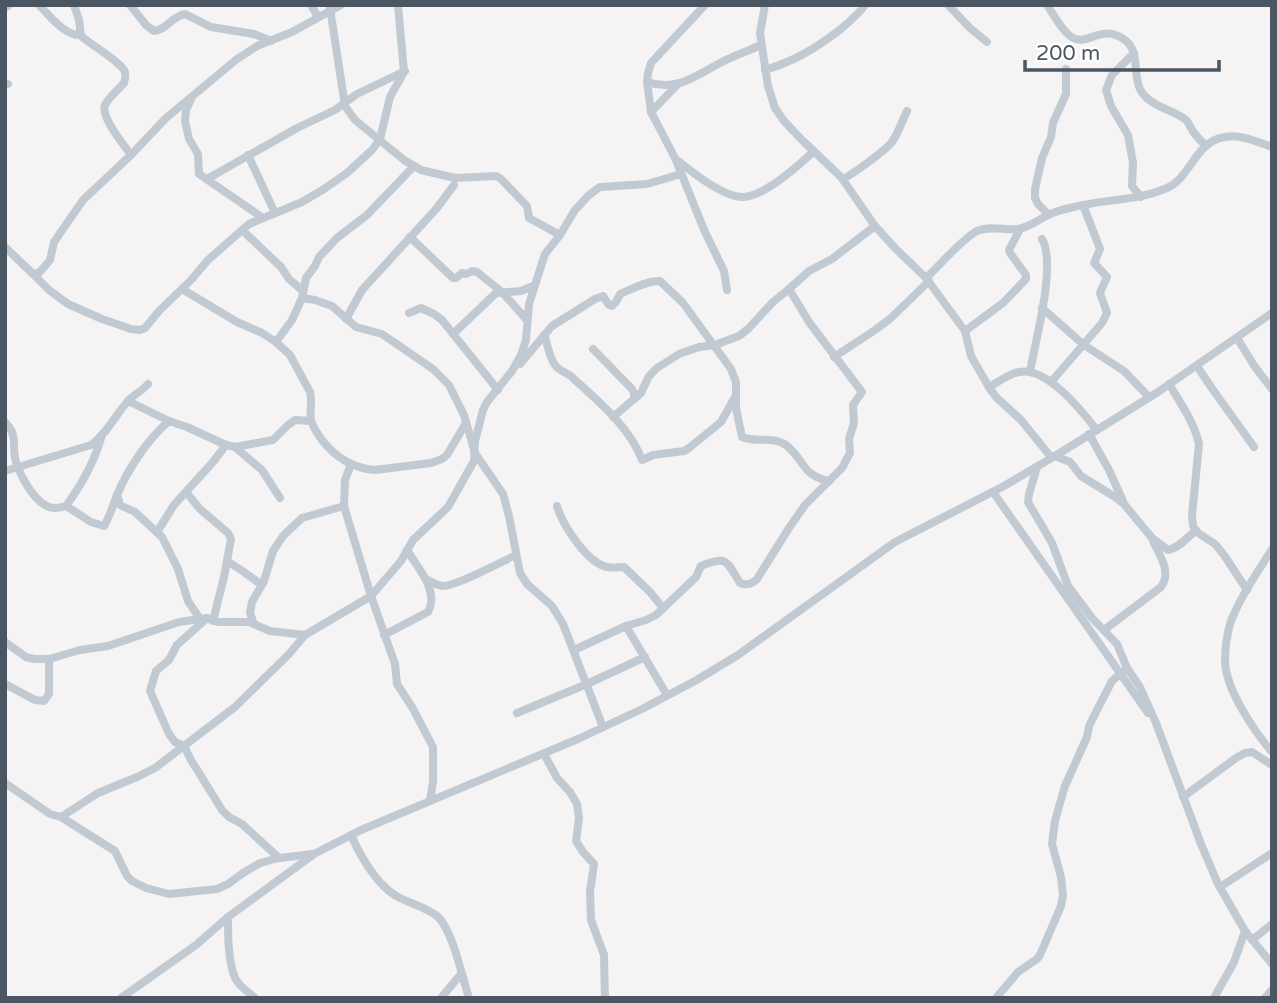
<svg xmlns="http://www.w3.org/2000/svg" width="1277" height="1003" font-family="'Varela Round',sans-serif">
	<rect width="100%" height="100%" fill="#f5f3f3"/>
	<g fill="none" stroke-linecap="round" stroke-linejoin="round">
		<g stroke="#c1cad2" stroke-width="8">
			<path d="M39,5C49,15 65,36 80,35"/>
			<path d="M74,5L79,20L81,36C90,44 121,62 125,72C126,77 125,78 124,83C119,89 109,97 105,105C100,117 124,145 131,155"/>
			<path d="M130,5L146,25L154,31C167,30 172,16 185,14L211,27L254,34L271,41"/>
			<polyline points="311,5 318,17"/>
			<polyline points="705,5 651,63 648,73 647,82 651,112 675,158 705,232 724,271 727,290"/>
			<polyline points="765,5 760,33 768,86 775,108 784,121 802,140 841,177 875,226 895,248 926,278 965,331 971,356 990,389 997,398 1021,420 1051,457"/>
			<polyline points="948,5 970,28 987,42"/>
			<path d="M1047,5C1054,15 1060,28 1070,36C1087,49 1100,22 1125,40C1141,52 1132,76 1141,91C1152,108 1173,109 1186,120C1190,124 1191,130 1195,134C1198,138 1202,142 1206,146"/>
			<polyline points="5,8 9,5"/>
			<polyline points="330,8 345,106 355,120 404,160 421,170 455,178 496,176 500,178 527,206 529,218 560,235"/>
			<polyline points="1134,53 1112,75 1106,90 1111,106 1128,135 1133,163 1132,186 1141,197"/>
			<path d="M765,70C794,61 813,50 837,32C848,23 857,16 865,5"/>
			<path d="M647,82C677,92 695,76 720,63C733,56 748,51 761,45"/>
			<polyline points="5,83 8,84"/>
			<polyline points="191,99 186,110 185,121 189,139 198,154 199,174 263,218"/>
			<polyline points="651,112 678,84"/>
			<polyline points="248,155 275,213"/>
			<path d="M677,160C692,172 724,198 744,197C766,195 798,166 813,152"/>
			<polyline points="207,179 297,128 335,110 357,94 405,71"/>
			<path d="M843,179C853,174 886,150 892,142C899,132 902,121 907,111"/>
			<polyline points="1049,215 1038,204 1035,198 1035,189 1042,158 1051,137 1053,123 1066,94 1066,69"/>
			<polyline points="242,230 281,267 289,279 303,291"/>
			<polyline points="410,237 453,278 456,278 462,273 466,274 472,271 477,272 502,292 527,320"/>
			<polyline points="5,247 33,274 39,273 50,260 54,242 83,200 131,155 166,118 237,59 257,46 292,32 341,5"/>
			<polyline points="33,274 49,290 68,304 102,319 131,329 140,330 145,328 159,311 192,279 208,260 249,224 302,202 324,189 347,173 372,150 380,139 390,97 404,72 398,5"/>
			<path d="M926,278C939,266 963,238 977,231C990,225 1006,231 1019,229C1031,226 1038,220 1048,215C1056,211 1065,209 1074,207C1105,199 1137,201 1167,188C1191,178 1195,141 1225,137C1241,134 1258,142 1272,147"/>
			<path d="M182,289L237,322L262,333L276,342L290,355L310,392C313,402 309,411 311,420C313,428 318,434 322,440C335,457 352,468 375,470L431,463L442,459L447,455L466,423"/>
			<polyline points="302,298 315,300 332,306 356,327 382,334 433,369 449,385 464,415 475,453 503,494 509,516 520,573 527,584 552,606 563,624 603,727"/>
			<polyline points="1042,308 1084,345 1124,371 1149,397"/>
			<polyline points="409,313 421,308 434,314 442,320 498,390"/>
			<polyline points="346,319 362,290 437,208 454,185"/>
			<polyline points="965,331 1003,303 1026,279 1026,275 1010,253 1009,250 1020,229"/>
			<polyline points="453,334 496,293 521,291 533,286"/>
			<path d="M544,335C548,345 549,357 555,365C560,372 567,372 573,378C598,401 630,427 642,460L653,455L684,451L689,448L721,422L735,397"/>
			<polyline points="1237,338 1255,367 1272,389"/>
			<polyline points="276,342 292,320 302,298 306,278 315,266 319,257 337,238 367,215 414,166"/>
			<polyline points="593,349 632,389 634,393 634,399"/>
			<polyline points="834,357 875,330 891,318 929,281"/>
			<path d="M520,364L552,326L595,299L603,296L609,305L612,306L616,302L620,294C632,289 646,281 660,281L683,303L731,369L736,382V408L742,437C755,443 774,436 786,445C805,460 801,475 829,481"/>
			<polyline points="1197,366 1211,387 1254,447"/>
			<path d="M1030,372C1035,342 1057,264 1042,239"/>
			<polyline points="1051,382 1102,323 1107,313 1100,293 1107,277 1094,263 1100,249 1083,205"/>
			<path d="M1169,384C1181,404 1194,422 1199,444L1192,515L1193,526L1198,533L1215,544L1224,555L1247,590"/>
			<path d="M989,387C998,382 1009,374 1019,372C1046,366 1081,410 1096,429"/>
			<polyline points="128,401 169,421 187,427 226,445 235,447 273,440 288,425 295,420 311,421"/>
			<polyline points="613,417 641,393 649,376 657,368 679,354 699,347 715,345 739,336 748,329 773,302 789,289 809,271 832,259 875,226"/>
			<path d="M5,422C18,436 12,442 15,458C18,472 32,498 45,505C51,509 60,508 66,506C82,484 95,461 102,435"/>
			<polyline points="1089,434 1109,470 1123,501"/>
			<polyline points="235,447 262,470 280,498"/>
			<path d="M1055,456L1070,462L1081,476L1115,497L1124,504L1152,538L1168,550C1179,548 1188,537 1196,530"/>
			<polyline points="351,464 345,480 344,506 371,596 395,664 397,684 412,707 433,747 433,782 430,800"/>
			<polyline points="1037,467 1029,494 1028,502 1052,543 1068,586 1092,618 1117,644 1127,668 1140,687 1156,723 1201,844 1218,884 1245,931 1272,964"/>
			<path d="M5,471L91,445C108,433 116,413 130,399C135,394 142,391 148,384"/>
			<polyline points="186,492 200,509 228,533 231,539 224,577 213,621"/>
			<polyline points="993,492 1148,713"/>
			<polyline points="117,495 120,505 135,512 162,537 178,569 188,601 200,619"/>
			<path d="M66,506L91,522L104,526C110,516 113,505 117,495C128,469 147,440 169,421"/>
			<path d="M557,506C562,524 587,563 607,567C612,568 619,567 624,567L650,592L663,608"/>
			<polyline points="157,532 174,505 213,462 226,445"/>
			<polyline points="227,561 241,570 262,585"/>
			<path d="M426,579C431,582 436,585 442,586C455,587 501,562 516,555"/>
			<polyline points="207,618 177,645 169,660 156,671 150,691 169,734 175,742 184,746 191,760 222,810 229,817 242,824 279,858"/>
			<polyline points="254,624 250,613 252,602 264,581 273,551 283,536 302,518 344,506"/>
			<polyline points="626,626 667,695"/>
			<path d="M1104,630L1161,587C1172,572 1160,556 1153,541"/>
			<path d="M384,635L428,612C440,591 417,567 407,550"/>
			<polyline points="5,642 26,657 34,659 49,659 80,650 108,646 179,622 207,618 218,622 249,622 270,631 305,635"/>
			<path d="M574,650L626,626L646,620L656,615L696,577L701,566C728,555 726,561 740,583C747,586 752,584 757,579L789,528L805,505L842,468L850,453L849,439L854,423L853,405L862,392L809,322L789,289"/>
			<polyline points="5,684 35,700 44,701 49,694 49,659"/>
			<polyline points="517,713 587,684 645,657"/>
			<path d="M1271,751C1253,729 1226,690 1225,661C1225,649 1227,635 1230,624C1238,600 1259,570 1272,549"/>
			<polyline points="544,754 557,778 570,792 577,804 579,818 576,841 583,852 594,864 590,892 591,920 604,955 605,998"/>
			<polyline points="5,783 50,814 61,817 98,793 137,777 155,768 235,707 289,654 305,635 371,596 401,561 413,540 448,507 474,461 475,441 483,410 487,402 512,371 521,355 526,340 529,304 545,254 560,235 575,210 589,195 600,187 647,184 681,174"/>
			<polyline points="1183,797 1236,758 1245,753 1252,752 1272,765"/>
			<polyline points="61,817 115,851 127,876 132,881 146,888 169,894 217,889 228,884 243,873 260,863 279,858 313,854"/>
			<path d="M351,835C361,857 377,887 400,898C412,904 428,908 438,917C453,931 462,977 469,998"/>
			<polyline points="1220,887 1272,853"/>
			<path d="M228,917C228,935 228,961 235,978C239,986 248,992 255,998"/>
			<polyline points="1252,940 1272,924"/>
			<polyline points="121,998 196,945 228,917 314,854 361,830 578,739 642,709 695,681 738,655 895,542 1004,486 1055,456 1158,392 1272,313"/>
			<polyline points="441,998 461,974"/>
			<polyline points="996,998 1018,972 1037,959 1040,955 1061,906 1063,895 1061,877 1052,844 1055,821 1058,810 1065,786 1087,737 1089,726 1095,714 1112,681 1127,668"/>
			<polyline points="1214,998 1234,962 1245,931"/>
			<polyline points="1265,998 1272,990"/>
		</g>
	</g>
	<rect width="1277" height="1003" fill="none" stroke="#4a5661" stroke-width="14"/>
	<path d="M1025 60v10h194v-10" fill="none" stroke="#4a5661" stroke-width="3.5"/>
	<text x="1036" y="60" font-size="21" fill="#4a5661" stroke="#ffffff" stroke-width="5" paint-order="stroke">200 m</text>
</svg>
